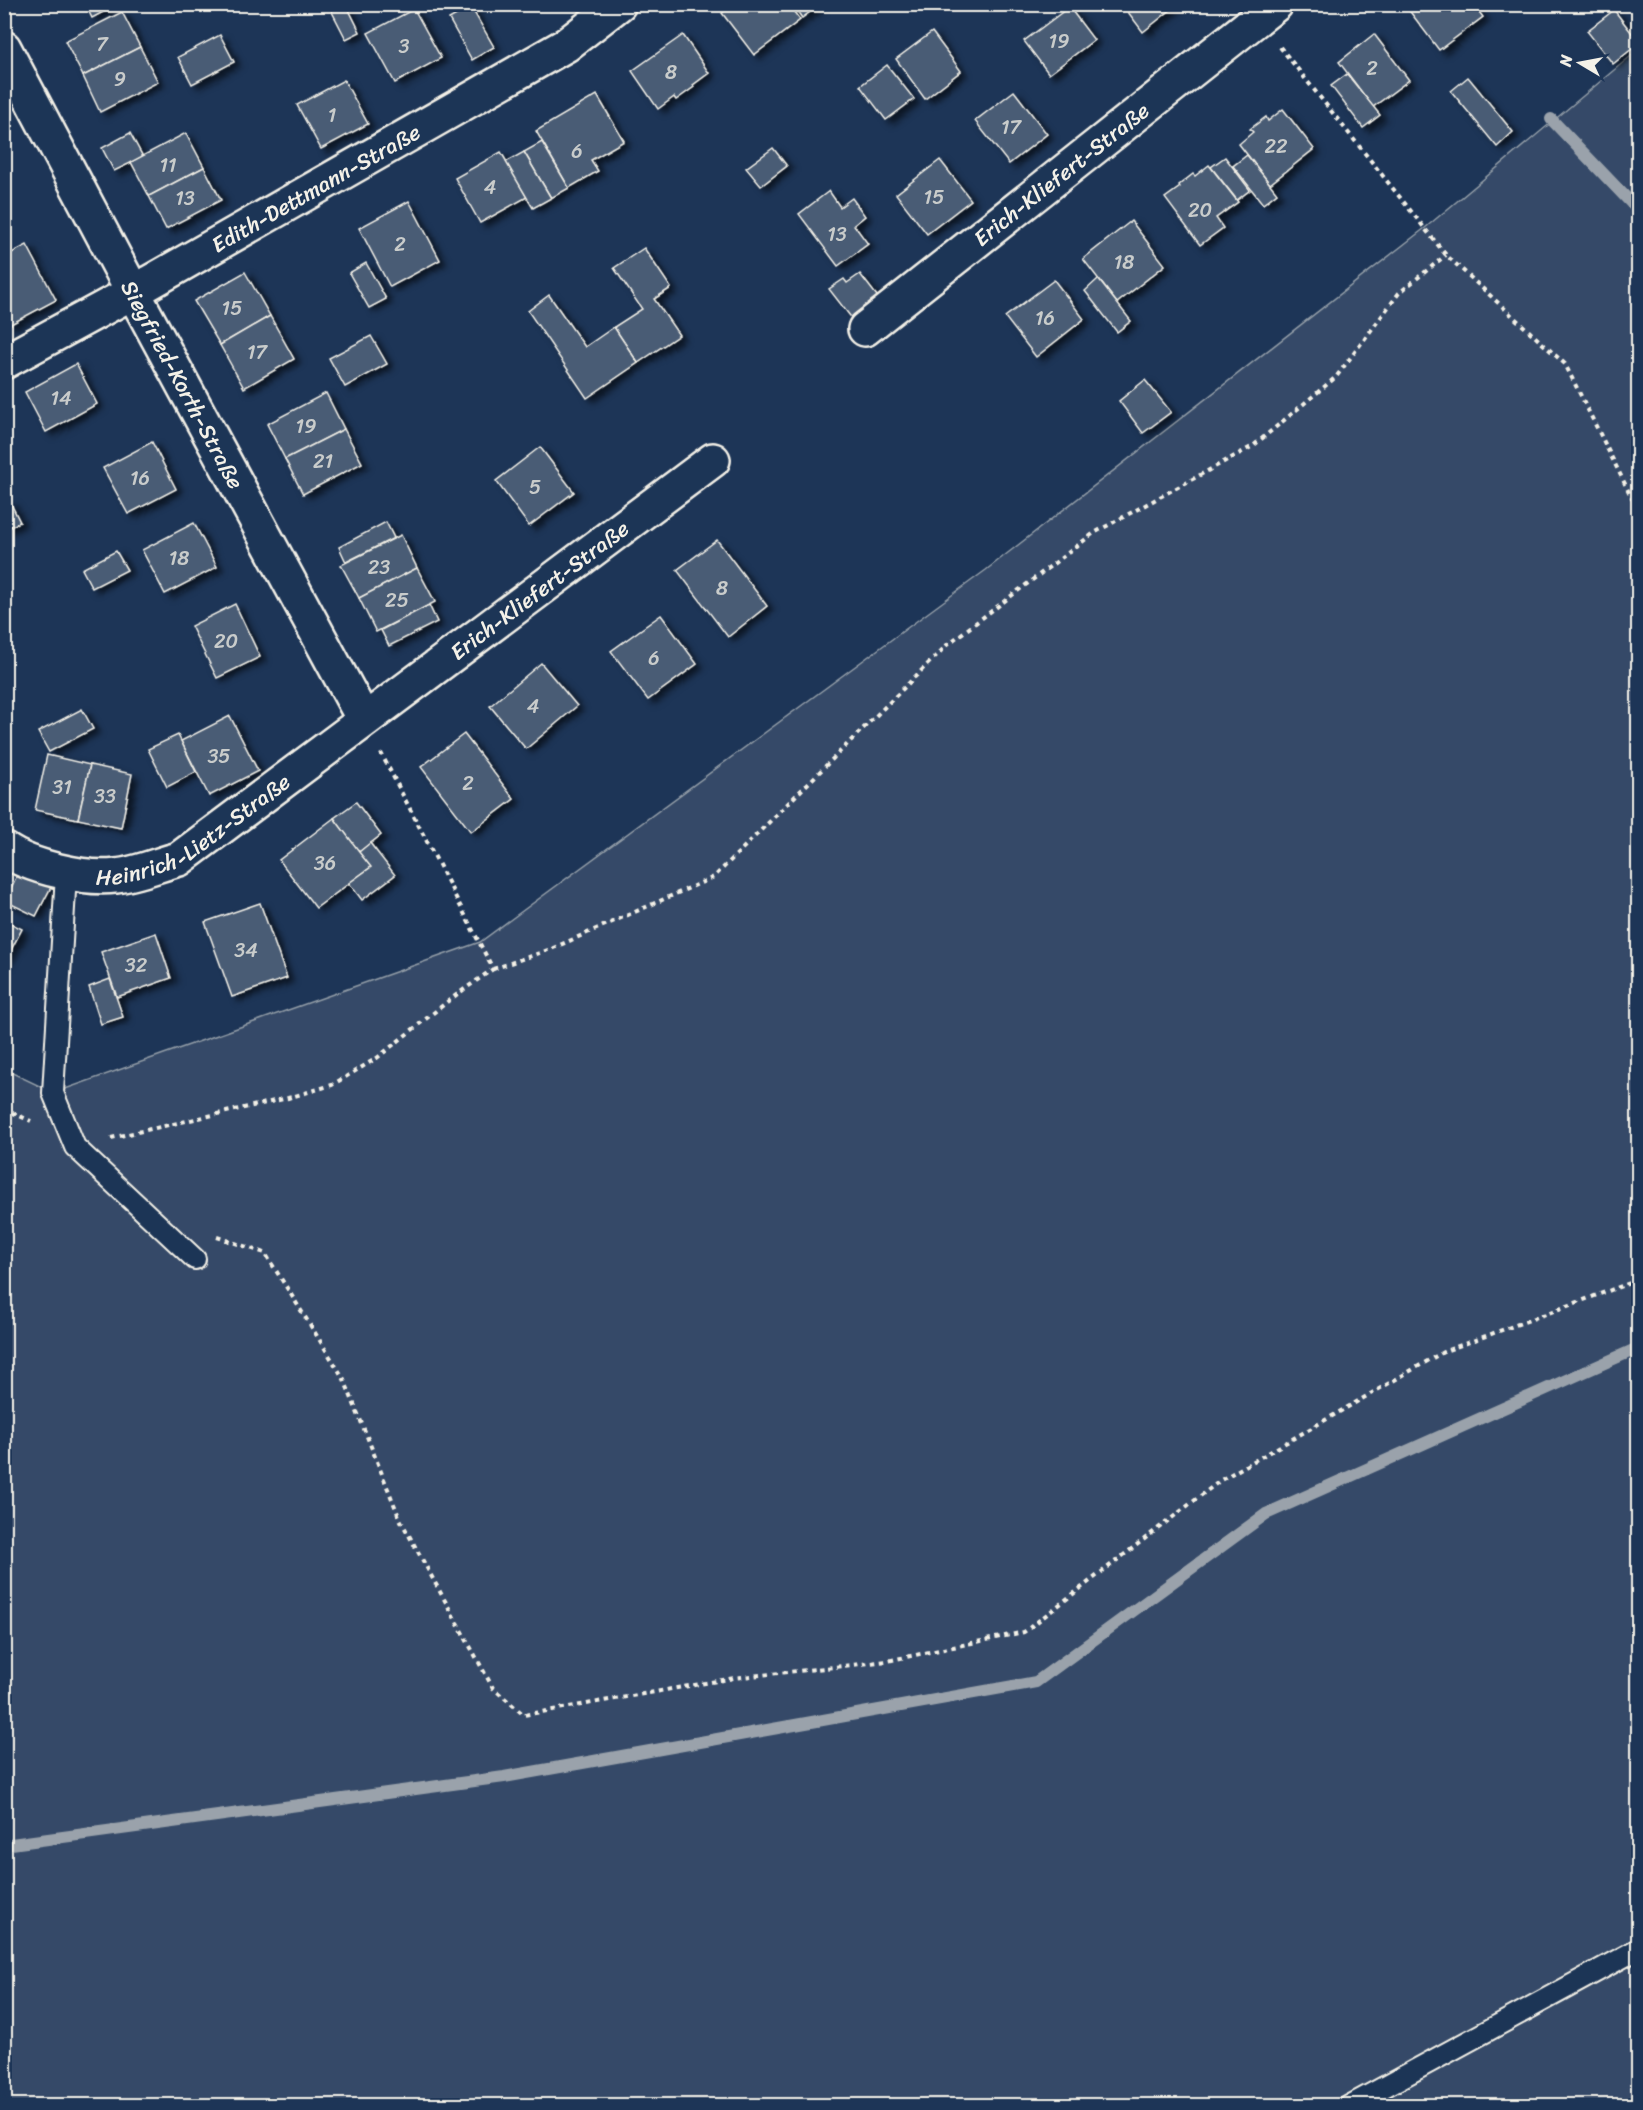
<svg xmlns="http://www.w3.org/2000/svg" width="1643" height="2110" font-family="Sriracha,sans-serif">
	<defs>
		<filter id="shadow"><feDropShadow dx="6" dy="4" stdDeviation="3" flood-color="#0009"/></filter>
	</defs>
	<rect width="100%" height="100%" fill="#1d3557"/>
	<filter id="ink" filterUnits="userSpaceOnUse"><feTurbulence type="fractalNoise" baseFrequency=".0167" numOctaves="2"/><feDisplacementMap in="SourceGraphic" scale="12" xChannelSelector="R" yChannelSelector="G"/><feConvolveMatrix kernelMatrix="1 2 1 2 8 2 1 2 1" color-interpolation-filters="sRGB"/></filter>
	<g filter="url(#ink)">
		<polygon fill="#354a67" stroke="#949ea8" stroke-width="1.5" points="1638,50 1638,2105 5,2105 4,1069 54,1093 480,942 986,570 1425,228"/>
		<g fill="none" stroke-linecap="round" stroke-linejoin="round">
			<g stroke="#9aa2ab" stroke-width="12">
				<polyline points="1551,119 1638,210"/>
				<polyline points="4,1845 504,1777 1036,1682 1266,1514 1638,1348"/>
			</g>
		</g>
		<g fill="#485b74" stroke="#f4f1e8" stroke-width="1.5" filter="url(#shadow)">
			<polygon points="85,4 118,4 92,18"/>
			<polygon points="328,4 346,4 360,32 346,39"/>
			<polygon points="733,4 788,4 800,20 754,55 722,13"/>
			<polygon points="792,4 817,4 818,6 802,18"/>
			<polygon points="1122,4 1178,4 1143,32"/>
			<polygon points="1413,4 1473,4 1483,17 1439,50 1408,9"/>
			<polygon points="471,7 494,47 472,60 449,19"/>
			<polygon points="1069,7 1094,40 1049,74 1024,41"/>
			<polygon points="414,9 441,58 395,83 368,33"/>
			<polygon points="1614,10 1638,41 1638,44 1613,64 1587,31"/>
			<polygon points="122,12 140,47 83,76 65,41"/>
			<polygon points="932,32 961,71 925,99 896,59"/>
			<polygon points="1374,34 1409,80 1373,107 1339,62"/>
			<polygon points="220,35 234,62 192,84 178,57"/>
			<polygon points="683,35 709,73 693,85 694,87 676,100 674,97 658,109 632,71"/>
			<polygon points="140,47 158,82 100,112 83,76"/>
			<polygon points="887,65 914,99 886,120 860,86"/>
			<polygon points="1347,74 1380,115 1363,128 1331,86"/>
			<polygon points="1468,77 1513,132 1497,147 1451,91"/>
			<polygon points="344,80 368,124 321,149 297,105"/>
			<polygon points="1014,91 1047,134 1009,164 975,121"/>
			<polygon points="597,95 624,141 591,160 598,171 569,188 536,131"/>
			<polygon points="1283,109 1314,149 1270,184 1239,144 1253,132 1250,129 1266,117 1268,121"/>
			<polygon points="130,133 143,157 114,171 102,148"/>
			<polygon points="186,133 204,167 149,196 131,162"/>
			<polygon points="542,142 569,188 551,198 524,152"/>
			<polygon points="773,148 787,166 761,186 746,168"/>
			<polygon points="501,152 527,197 480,223 455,178"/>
			<polygon points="524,152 551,198 533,208 506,162"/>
			<polygon points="1247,155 1277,193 1263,204 1233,166"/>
			<polygon points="1225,157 1250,190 1237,200 1211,167"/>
			<polygon points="940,160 971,200 927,234 896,194"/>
			<polygon points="1209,165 1238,202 1216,218 1223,228 1200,245 1165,198 1180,187 1179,185 1193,174 1195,176"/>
			<polygon points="204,167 221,200 166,229 149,196"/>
			<polygon points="829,191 840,207 852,198 865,216 854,225 868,244 838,266 799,214"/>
			<polygon points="409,201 440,260 390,287 359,228"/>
			<polygon points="1131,221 1165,265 1117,303 1083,259"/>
			<polygon points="27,245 56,300 9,325 4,317 4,257"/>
			<polygon points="644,248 671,288 654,299 679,335 638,363 614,327 642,309 614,268"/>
			<polygon points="366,263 386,299 369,308 349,273"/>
			<polygon points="245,272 270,316 220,345 194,301"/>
			<polygon points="860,274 884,305 857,325 829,289 844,279 847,283"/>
			<polygon points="1098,279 1131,321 1117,332 1085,291"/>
			<polygon points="1054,280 1084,319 1036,357 1005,317"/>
			<polygon points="549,295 585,347 614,327 638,363 587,398 528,311"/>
			<polygon points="270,316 294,359 244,388 220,345"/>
			<polygon points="371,336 387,364 345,387 329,358"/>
			<polygon points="76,364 97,404 46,432 25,392"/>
			<polygon points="1145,380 1171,412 1143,433 1119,401"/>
			<polygon points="326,393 344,429 285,459 267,424"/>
			<polygon points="344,429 362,463 303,494 285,459"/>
			<polygon points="152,442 176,489 128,514 103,468"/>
			<polygon points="540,447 574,492 529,526 496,481"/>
			<polygon points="10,502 20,522 4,530 4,504"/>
			<polygon points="386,522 394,538 346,562 339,547"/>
			<polygon points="194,523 217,567 165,594 142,550"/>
			<polygon points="401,535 417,568 359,598 341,565"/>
			<polygon points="717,540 767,606 728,637 677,570"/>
			<polygon points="116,551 127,570 92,588 82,569"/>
			<polygon points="417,568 435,602 376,632 359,598"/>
			<polygon points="235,604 260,657 217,678 191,626"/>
			<polygon points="429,605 437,622 389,646 381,630"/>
			<polygon points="661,615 697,664 648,700 611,651"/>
			<polygon points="541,663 577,706 526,749 490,706"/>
			<polygon points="82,709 93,729 49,752 38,732"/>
			<polygon points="230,716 258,771 209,796 181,741"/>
			<polygon points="464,734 514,799 471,832 421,767"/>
			<polygon points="178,735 196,772 167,787 148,749"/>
			<polygon points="47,755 90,765 78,819 35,810"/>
			<polygon points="90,765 132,774 121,828 78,819"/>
			<polygon points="356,802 381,835 359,852 334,818"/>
			<polygon points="334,818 371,867 316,908 279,860"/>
			<polygon points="370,843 395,875 362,900 349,883 371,867 359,852"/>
			<polygon points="19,871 51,887 36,916 5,901"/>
			<polygon points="260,903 287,978 232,997 205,922"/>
			<polygon points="4,920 22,929 4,963"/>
			<polygon points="156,933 171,978 117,997 101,952"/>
			<polygon points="110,979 123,1017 101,1024 89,987"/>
		</g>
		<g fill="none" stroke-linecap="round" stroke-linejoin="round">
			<g stroke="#f4f1e8" stroke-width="24">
				<g id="service">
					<polyline points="66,874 53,1093 75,1147 195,1259"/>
					<polyline points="1349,2106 1638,1949"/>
				</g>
			</g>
			<g stroke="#f4f1e8" stroke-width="38">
				<g id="minor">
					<path id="s1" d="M4,48L133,292L364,720"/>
					<path id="s2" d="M865,329L1276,4"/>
					<path id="s3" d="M4,362L133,292L566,45L619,4"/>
					<path id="s4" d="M4,849C29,867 86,880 116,876C137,874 159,864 179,859L713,460"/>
				</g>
			</g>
			<g stroke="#f4f1e8" stroke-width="4" stroke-dasharray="4.5 4.5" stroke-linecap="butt">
				<polyline points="1280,47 1446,255 1565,364 1638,510"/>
				<polyline points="493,969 551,949 714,877 948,644 1094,533 1253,446 1336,377 1399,293 1446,255"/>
				<polyline points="4,1109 31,1121"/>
				<polyline points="111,1138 288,1098 332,1085 377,1058 452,998 493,969 381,753"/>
				<polyline points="217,1237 265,1253 344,1379 400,1519 493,1688 524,1715 734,1678 887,1661 1024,1632 1221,1480 1445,1351 1638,1280"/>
			</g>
			<use href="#service" stroke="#1d3557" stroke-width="20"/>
			<use href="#minor" stroke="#1d3557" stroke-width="33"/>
		</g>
	</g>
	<g text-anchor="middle" stroke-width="6" stroke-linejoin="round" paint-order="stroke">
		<g font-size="20" fill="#c9cccb">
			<text x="1059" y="48">19</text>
			<text x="102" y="51">7</text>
			<text x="404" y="53">3</text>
			<text x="1372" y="75">2</text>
			<text x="671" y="79">8</text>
			<text x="120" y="86">9</text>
			<text x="332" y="122">1</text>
			<text x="1011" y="134">17</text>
			<text x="1276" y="153">22</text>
			<text x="577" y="158">6</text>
			<text x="168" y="172">11</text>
			<text x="490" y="194">4</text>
			<text x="934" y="204">15</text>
			<text x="185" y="205">13</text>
			<text x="1200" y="217">20</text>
			<text x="837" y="241">13</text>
			<text x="400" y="251">2</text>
			<text x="1124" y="269">18</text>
			<text x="232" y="315">15</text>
			<text x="1045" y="325">16</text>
			<text x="257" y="359">17</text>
			<text x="61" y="405">14</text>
			<text x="306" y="433">19</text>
			<text x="323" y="468">21</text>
			<text x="140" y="485">16</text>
			<text x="535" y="494">5</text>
			<text x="179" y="565">18</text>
			<text x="379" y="574">23</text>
			<text x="722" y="595">8</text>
			<text x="397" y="607">25</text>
			<text x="226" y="648">20</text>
			<text x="654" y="665">6</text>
			<text x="533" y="713">4</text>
			<text x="219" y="763">35</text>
			<text x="468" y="790">2</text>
			<text x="62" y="794">31</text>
			<text x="105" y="803">33</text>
			<text x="325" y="870">36</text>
			<text x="246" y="957">34</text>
			<text x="136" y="972">32</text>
		</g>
		<g font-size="22" fill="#f4f1e8" stroke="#1d3557">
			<text dy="8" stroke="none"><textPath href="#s2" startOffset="250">Erich-Kliefert-Straße</textPath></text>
			<text dy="8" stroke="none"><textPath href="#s3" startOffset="357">Edith-Dettmann-Straße</textPath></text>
			<text dy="8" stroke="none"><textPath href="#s1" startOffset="381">Siegfried-Korth-Straße</textPath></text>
			<text dy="8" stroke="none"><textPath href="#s4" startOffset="632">Erich-Kliefert-Straße</textPath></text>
			<text dy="8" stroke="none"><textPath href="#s4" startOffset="207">Heinrich-Lietz-Straße</textPath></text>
		</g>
	</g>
	<rect width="1643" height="2110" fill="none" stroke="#1d3557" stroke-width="24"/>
	<rect x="12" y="12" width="1619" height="2086" fill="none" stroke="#f4f1e8" stroke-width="2" filter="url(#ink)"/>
	<g transform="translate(1580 63) rotate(280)" stroke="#1d3557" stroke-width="4.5" paint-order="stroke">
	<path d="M0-4.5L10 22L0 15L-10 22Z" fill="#f4f1e8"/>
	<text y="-9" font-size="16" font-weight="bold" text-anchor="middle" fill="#f4f1e8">N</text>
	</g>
</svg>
